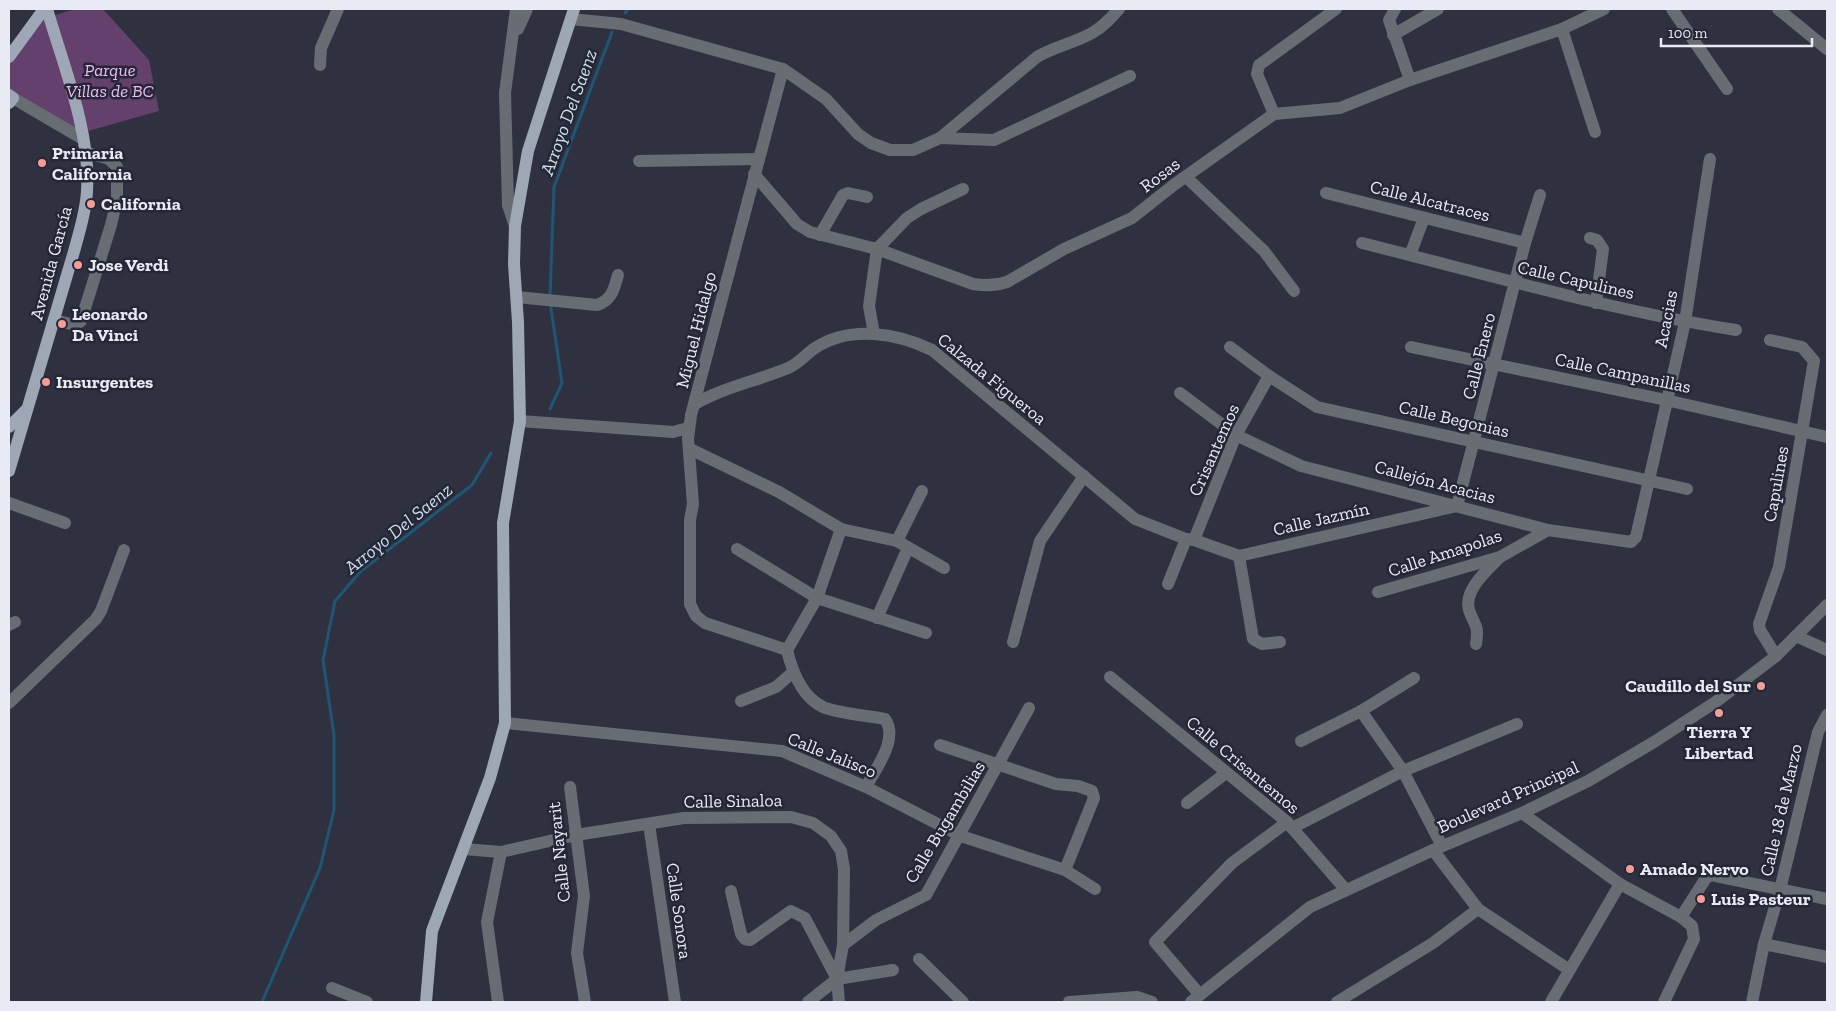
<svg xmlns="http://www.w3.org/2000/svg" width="1836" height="1011" font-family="'Zilla Slab',serif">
	<rect width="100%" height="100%" fill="#2f3140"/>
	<polygon fill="#64406c" points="42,9 48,17 76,9 103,9 149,60 159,111 81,133 9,94 9,52"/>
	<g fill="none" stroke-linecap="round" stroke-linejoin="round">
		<g stroke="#1e5775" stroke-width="3">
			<polyline points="625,13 628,9"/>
			<polyline points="550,296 554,187 612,32"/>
			<polyline points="550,302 562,383 550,409"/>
			<polyline points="262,1002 320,868 334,810 334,735 323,660 335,601 361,571 472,485 491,453"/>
		</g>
		<g stroke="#686d74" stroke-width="12">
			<polyline points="1395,9 1389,20 1410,80"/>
			<polyline points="1672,9 1727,89"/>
			<polyline points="1778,9 1827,49"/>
			<path d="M571,19L621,24L783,69L826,99L858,134L871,143L890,150H913L940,138L1037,57C1054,47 1074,43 1092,33C1103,27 1111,18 1119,9"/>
			<polyline points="518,29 527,9"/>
			<polyline points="1562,29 1595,132"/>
			<polyline points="1393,35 1438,9"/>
			<polyline points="320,65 321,48 338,9"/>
			<polyline points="783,69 691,415 688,439 693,504 690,520 690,604 696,616 705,623 787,650"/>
			<polyline points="13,98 83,139"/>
			<polyline points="1274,114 1257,74 1259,65 1336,9"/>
			<polyline points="940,138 994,140 1130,76"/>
			<polyline points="639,161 759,159"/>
			<path d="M754,174L797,224L810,232L877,249L973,284C986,286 995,286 1007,282L1064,249L1132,218L1175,184L1274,114L1340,108L1410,80L1562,29L1604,9"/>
			<polyline points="1186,177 1264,251 1294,291"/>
			<polyline points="1326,193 1525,243"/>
			<polyline points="515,226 508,205 505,93 516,9"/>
			<polyline points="820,235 843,195 848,193 867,197"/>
			<polyline points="1590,238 1597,240 1603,249 1596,303"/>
			<path d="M1362,243C1486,274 1609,310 1736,330"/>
			<polyline points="1410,255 1424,218"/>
			<path d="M517,297L597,305C612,300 614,289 618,275"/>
			<polyline points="54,320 75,325 81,321 111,225 117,199 117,167 109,159 85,152"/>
			<polyline points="874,334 869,306 877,249 907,218 921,209 963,189"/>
			<polyline points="1770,340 1802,347 1814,361 1779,567 1759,624 1760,630 1776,656"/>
			<polyline points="1230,347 1269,376 1317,407 1687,489"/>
			<polyline points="1411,347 1666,400 1827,437"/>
			<polyline points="1180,393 1236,435 1301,466 1548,530 1631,542 1636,537 1685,322 1710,159"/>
			<path d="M695,404C724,387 757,381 788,368C798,364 806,354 815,348C850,325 897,333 932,350L1135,519L1186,539L1194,540L1239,556L1457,506L1525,243L1540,195"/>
			<polyline points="520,421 673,432 688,428"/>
			<polyline points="690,449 779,492 841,529"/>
			<polyline points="9,503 65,523"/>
			<polyline points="1194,540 1236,435 1269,376"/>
			<polyline points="897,541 922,491"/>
			<polyline points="737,549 817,598 926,633"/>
			<polyline points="1239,556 1253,639 1262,644 1280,642"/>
			<polyline points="1168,584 1186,539"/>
			<polyline points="1378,592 1500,557 1548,530"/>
			<polyline points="877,618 908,548"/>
			<polyline points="9,625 15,622"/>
			<polyline points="1796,636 1827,650"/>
			<polyline points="1013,642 1040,541 1084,476"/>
			<path d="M1476,644C1479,624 1475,627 1469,610C1463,590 1488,570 1500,557"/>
			<polyline points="787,650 817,598 841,529 897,541 944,568"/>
			<path d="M787,650C792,671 802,697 823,707C836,713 869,716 885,719C899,739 876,768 866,787"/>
			<polyline points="1110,677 1287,822 1346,890"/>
			<polyline points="741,701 776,687 792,673"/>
			<polyline points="9,703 96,619 101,611 124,550"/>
			<polyline points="1361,711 1403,771 1442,846"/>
			<polyline points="505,723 782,751 866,787 961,836 1065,870 1095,889"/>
			<polyline points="1301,741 1361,711 1414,678"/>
			<polyline points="940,745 1056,784 1078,786 1092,791 1094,798 1065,870"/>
			<polyline points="570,787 584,896 577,953 585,1002"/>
			<polyline points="1187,803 1226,773"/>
			<polyline points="1522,813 1620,884 1681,917 1692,926 1694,939 1664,1002"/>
			<polyline points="649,824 675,1002"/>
			<polyline points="1292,828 1403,771 1517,724"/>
			<polyline points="464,849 501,852 576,835 684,818 791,817 813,823 831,836 841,851 844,869 843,945 837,979 839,1002"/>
			<polyline points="1433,850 1478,909 1568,969"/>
			<polyline points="731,891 741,934 745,939 750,940 791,911 805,918 837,979"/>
			<polyline points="1681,917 1706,878 1711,875 1827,899"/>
			<polyline points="1764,944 1827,957"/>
			<polyline points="843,945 876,920 926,895 1029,708"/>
			<polyline points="919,959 963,1002"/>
			<polyline points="332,988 367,1002"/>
			<polyline points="1200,995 1155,942 1232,863 1287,822"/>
			<polyline points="498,1002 487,922 501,852"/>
			<polyline points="808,1002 837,979 893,970"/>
			<polyline points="1069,1002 1137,997 1152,1002"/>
			<polyline points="1191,1002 1310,907 1433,850 1522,813 1588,781 1654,742 1717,701 1776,656 1827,605"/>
			<polyline points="1337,1002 1433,943 1478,909"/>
			<polyline points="1551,1002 1620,884"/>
			<polyline points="1752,1002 1764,944 1780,890 1818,732 1827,715"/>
		</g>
		<g stroke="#9da7b5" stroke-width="12">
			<polyline points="9,57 44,9"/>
			<polyline points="9,95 13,98 9,103"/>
			<polyline points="9,427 25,411"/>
			<path d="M9,471L75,248C80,229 86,211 87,191C91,132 63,65 47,9"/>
			<polyline points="426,1002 432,931 490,778 505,723 503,523 520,421 518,322 514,264 515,226 528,151 574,9"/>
		</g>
	</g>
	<g fill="#f59c96" stroke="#252736" stroke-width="2">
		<circle cx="42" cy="163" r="5"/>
		<circle cx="91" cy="204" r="5"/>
		<circle cx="78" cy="265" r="5"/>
		<circle cx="62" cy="324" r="5"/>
		<circle cx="46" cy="382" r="5"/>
		<circle cx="1761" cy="686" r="5"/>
		<circle cx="1719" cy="713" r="5"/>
		<circle cx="1630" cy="869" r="5"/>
		<circle cx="1701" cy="899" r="5"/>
	</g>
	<g text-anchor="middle" stroke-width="5" stroke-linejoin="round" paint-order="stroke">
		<g font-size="18" font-style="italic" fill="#edbcf7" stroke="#252736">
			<text x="110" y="76">Parque<tspan x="110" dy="21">Villas de BC</tspan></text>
		</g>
		<g font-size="18" font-weight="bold" fill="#e8eaf4" stroke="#252736" text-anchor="start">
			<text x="52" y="159">Primaria<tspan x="52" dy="21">California</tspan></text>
			<text x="101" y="210">California</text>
			<text x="88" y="271">Jose Verdi</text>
			<text x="72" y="320">Leonardo<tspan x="72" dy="21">Da Vinci</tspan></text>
			<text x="56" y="388">Insurgentes</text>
			<text x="1751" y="692" text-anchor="end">Caudillo del Sur</text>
			<text x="1719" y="738" text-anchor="middle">Tierra Y<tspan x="1719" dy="21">Libertad</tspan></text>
			<text x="1640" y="875">Amado Nervo</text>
			<text x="1711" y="905">Luis Pasteur</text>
		</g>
		<g font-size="18" fill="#e8eaf4" stroke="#252736">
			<text transform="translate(1160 175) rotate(-37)" y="6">Rosas</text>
			<text transform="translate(1430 201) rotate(14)" y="6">Calle Alcatraces</text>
			<text transform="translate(51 263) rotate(-75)" y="6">Avenida García</text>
			<text transform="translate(1576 280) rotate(13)" y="6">Calle Capulines</text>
			<text transform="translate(1666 319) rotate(-79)" y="6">Acacias</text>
			<text transform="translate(696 330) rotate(-76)" y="6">Miguel Hidalgo</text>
			<text transform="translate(1479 356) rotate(-76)" y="6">Calle Enero</text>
			<text transform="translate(1623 373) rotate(12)" y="6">Calle Campanillas</text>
			<text transform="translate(992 379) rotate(39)" y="6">Calzada Figueroa</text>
			<text transform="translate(1454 419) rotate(13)" y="6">Calle Begonias</text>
			<text transform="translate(1214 450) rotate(-66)" y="6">Crisantemos</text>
			<text transform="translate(1435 482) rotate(15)" y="6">Callejón Acacias</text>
			<text transform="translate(1776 484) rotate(-80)" y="6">Capulines</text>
			<text transform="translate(1321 519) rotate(-13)" y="6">Calle Jazmín</text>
			<text transform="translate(1445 553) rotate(-18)" y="6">Calle Amapolas</text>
			<text transform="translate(832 755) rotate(22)" y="6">Calle Jalisco</text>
			<text transform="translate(1243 765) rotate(40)" y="6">Calle Crisantemos</text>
			<text transform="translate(1508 797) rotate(-24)" y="6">Boulevard Principal</text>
			<text transform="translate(733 801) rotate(-1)" y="6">Calle Sinaloa</text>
			<text transform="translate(1781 810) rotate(-77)" y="6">Calle 18 de Marzo</text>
			<text transform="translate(945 822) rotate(-59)" y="6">Calle Bugambilias</text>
			<text transform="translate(559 852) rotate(-96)" y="6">Calle Nayarit</text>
			<text transform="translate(679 911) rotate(82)" y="6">Calle Sonora</text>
		</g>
		<g font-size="19" font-style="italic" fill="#c9dfee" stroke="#252736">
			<text transform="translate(568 112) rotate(-70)" y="7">Arroyo Del Saenz</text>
			<text transform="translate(398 528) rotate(-39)" y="7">Arroyo Del Saenz</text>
		</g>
	</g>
	<rect width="1836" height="1011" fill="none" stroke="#e8eaf4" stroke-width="20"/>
	<path d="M1661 38v8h151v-8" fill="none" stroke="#e8eaf4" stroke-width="2.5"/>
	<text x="1668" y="38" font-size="15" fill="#e8eaf4" stroke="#252736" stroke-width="4" paint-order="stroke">100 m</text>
</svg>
